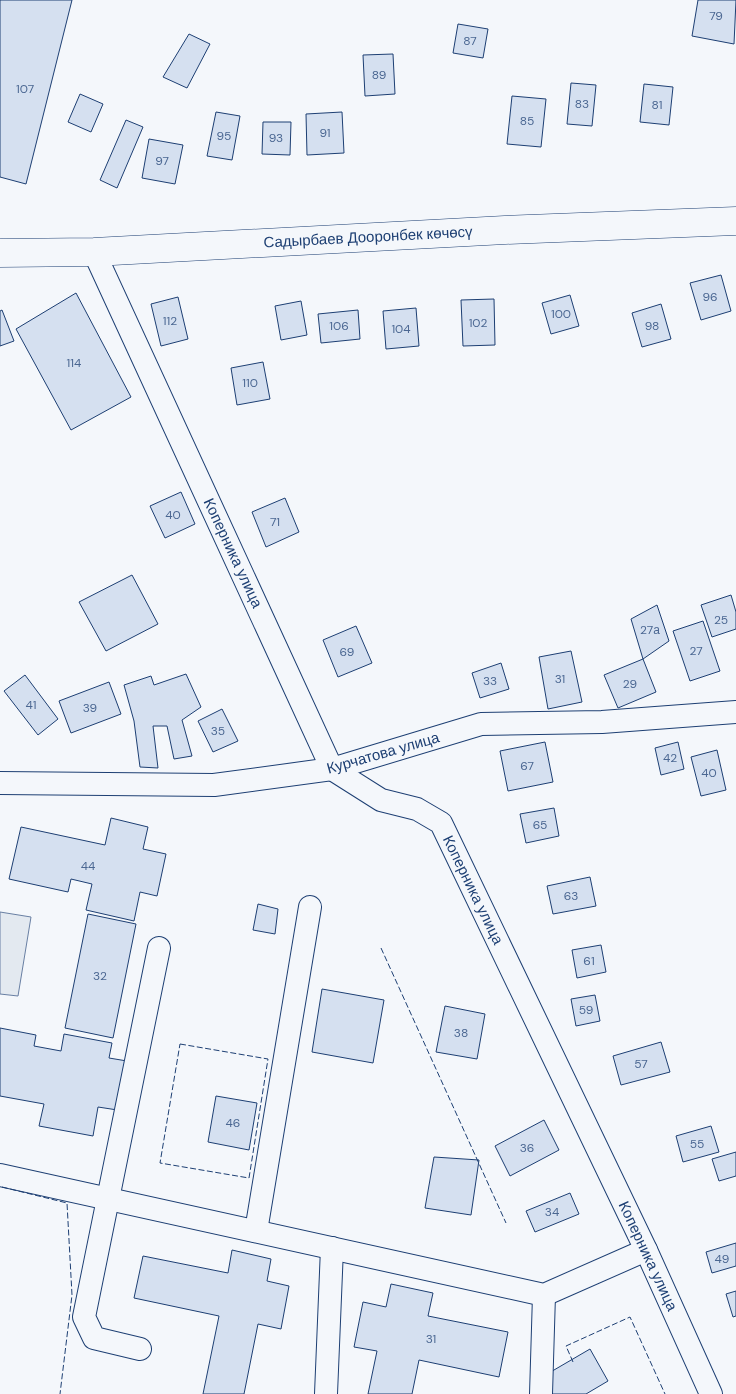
<svg xmlns="http://www.w3.org/2000/svg" width="736" height="1394" font-family="'DM Sans',sans-serif">
	<rect width="100%" height="100%" fill="#f4f7fb"/>
	<polygon fill="#e3e9f0" stroke="#687fa3" points="0,912 31,917 18,996 0,994"/>
	<g fill="#d5e0f0" stroke="#1d3f73">
		<polygon points="0,0 72,0 26,184 0,177"/>
		<polygon points="698,0 736,0 734,44 692,36"/>
		<polygon points="458,24 488,29 483,58 453,53"/>
		<polygon points="189,34 210,44 187,88 163,77"/>
		<polygon points="393,54 395,94 365,96 363,55"/>
		<polygon points="571,83 596,85 592,126 567,124"/>
		<polygon points="644,84 673,87 669,125 640,122"/>
		<polygon points="80,94 103,104 91,132 68,122"/>
		<polygon points="512,96 546,99 541,147 507,144"/>
		<polygon points="216,112 240,116 232,160 207,156"/>
		<polygon points="342,112 344,153 307,155 306,114"/>
		<polygon points="126,120 143,127 117,188 100,180"/>
		<polygon points="263,122 291,122 290,155 262,154"/>
		<polygon points="149,139 183,145 175,184 142,178"/>
		<polygon points="721,275 731,311 701,320 690,283"/>
		<polygon points="76,293 131,397 71,430 16,329"/>
		<polygon points="570,295 579,326 551,334 542,303"/>
		<polygon points="178,297 188,339 161,346 151,304"/>
		<polygon points="494,299 495,345 463,346 461,300"/>
		<polygon points="301,301 307,335 281,340 275,306"/>
		<polygon points="661,304 671,339 642,347 632,313"/>
		<polygon points="416,308 419,346 386,349 383,311"/>
		<polygon points="2,310 14,341 0,346 0,311"/>
		<polygon points="358,310 360,339 321,343 318,314"/>
		<polygon points="263,362 270,399 237,405 231,368"/>
		<polygon points="181,492 195,524 165,538 150,506"/>
		<polygon points="285,498 299,532 266,547 252,512"/>
		<polygon points="132,575 158,624 106,651 79,602"/>
		<polygon points="731,595 736,612 736,629 712,637 701,605"/>
		<polygon points="657,605 669,641 643,659 631,619"/>
		<polygon points="703,621 720,671 690,681 673,631"/>
		<polygon points="356,626 372,663 338,677 323,640"/>
		<polygon points="571,651 582,702 548,709 539,657"/>
		<polygon points="643,659 656,692 618,708 604,675"/>
		<polygon points="501,663 509,689 480,698 472,673"/>
		<polygon points="186,674 201,707 182,720 192,756 174,759 167,726 153,726 158,768 140,767 134,721 124,685 151,676 154,685"/>
		<polygon points="25,675 58,719 38,735 4,691"/>
		<polygon points="109,682 121,714 71,733 59,701"/>
		<polygon points="222,709 238,741 213,752 198,721"/>
		<polygon points="545,742 553,782 508,791 500,751"/>
		<polygon points="678,742 684,769 661,775 655,748"/>
		<polygon points="717,750 726,790 701,796 691,757"/>
		<polygon points="554,808 559,836 526,843 520,814"/>
		<polygon points="111,818 148,827 143,849 166,854 157,896 140,892 134,921 86,910 92,884 71,879 68,892 9,879 21,827 105,845"/>
		<polygon points="590,877 596,906 553,914 547,886"/>
		<polygon points="258,904 278,909 275,934 253,930"/>
		<polygon points="88,914 136,924 113,1038 65,1028"/>
		<polygon points="601,945 606,972 577,978 572,950"/>
		<polygon points="322,989 384,1000 373,1063 312,1052"/>
		<polygon points="595,995 600,1021 576,1026 571,999"/>
		<polygon points="445,1006 485,1014 477,1059 436,1052"/>
		<polygon points="0,1028 36,1035 34,1046 61,1051 64,1034 112,1043 109,1058 133,1062 124,1111 98,1107 93,1136 39,1126 44,1104 0,1096"/>
		<polygon points="661,1042 670,1072 621,1085 613,1056"/>
		<polygon points="216,1096 257,1103 249,1150 208,1142"/>
		<polygon points="544,1120 559,1150 510,1176 495,1146"/>
		<polygon points="711,1126 719,1152 683,1162 676,1136"/>
		<polygon points="736,1152 736,1176 719,1181 712,1159"/>
		<polygon points="434,1157 479,1160 471,1215 425,1208"/>
		<polygon points="570,1193 579,1214 535,1232 526,1211"/>
		<polygon points="736,1243 736,1266 712,1273 706,1252"/>
		<polygon points="232,1250 271,1259 267,1281 289,1286 281,1329 258,1324 244,1394 203,1394 219,1316 134,1298 143,1256 228,1273"/>
		<polygon points="391,1284 433,1293 428,1316 508,1332 499,1377 419,1360 412,1394 368,1394 377,1351 354,1347 363,1302 386,1307"/>
		<polygon points="736,1291 736,1316 733,1317 726,1294"/>
		<polygon points="590,1349 608,1381 586,1394 552,1394 542,1377"/>
	</g>
	<g fill="none" stroke-linecap="round" stroke-linejoin="round">
		<g stroke="#1d3f73" stroke-width="24">
			<g id="street">
				<polyline points="94,252 332,769 381,800 417,809 441,823 646,1250 711,1394"/>
				<polyline points="0,783 214,785 332,769 481,724 602,722 736,712"/>
				<polyline points="0,1175 544,1295 646,1250"/>
				<polyline points="256,1231 310,907"/>
				<polyline points="140,1349 94,1338 84,1317 159,948"/>
				<polyline points="326,1394 332,1248"/>
				<polyline points="541,1394 544,1295"/>
			</g>
		</g>
		<g stroke="#1d3f73" stroke-width="29">
			<polyline id="secondary" points="0,253 94,252 505,230 736,221"/>
		</g>
		<use href="#street" stroke="#f4f7fb" stroke-width="22"/>
		<use href="#secondary" stroke="#f4f7fb" stroke-width="28"/>
		<g stroke="#1d3f73" stroke-width="1" stroke-dasharray="6 2.5" stroke-linecap="butt">
			<polyline points="381,948 506,1223"/>
			<polygon points="180,1044 268,1059 249,1178 160,1163"/>
			<polyline points="2,1187 67,1203 72,1295 60,1394"/>
			<polyline points="573,1362 566,1346 630,1317 665,1394"/>
		</g>
	</g>
	<g text-anchor="middle" stroke-width="4" stroke-linejoin="round" paint-order="stroke">
		<g font-size="12" fill="#4b6792">
			<text x="716" y="20">79</text>
			<text x="470" y="45">87</text>
			<text x="379" y="79">89</text>
			<text x="25" y="93">107</text>
			<text x="582" y="108">83</text>
			<text x="657" y="109">81</text>
			<text x="527" y="125">85</text>
			<text x="325" y="137">91</text>
			<text x="224" y="140">95</text>
			<text x="276" y="142">93</text>
			<text x="162" y="165">97</text>
			<text x="710" y="301">96</text>
			<text x="561" y="318">100</text>
			<text x="170" y="325">112</text>
			<text x="478" y="327">102</text>
			<text x="339" y="330">106</text>
			<text x="652" y="330">98</text>
			<text x="401" y="333">104</text>
			<text x="74" y="367">114</text>
			<text x="250" y="387">110</text>
			<text x="173" y="519">40</text>
			<text x="275" y="526">71</text>
			<text x="721" y="624">25</text>
			<text x="650" y="634">27а</text>
			<text x="696" y="655">27</text>
			<text x="347" y="656">69</text>
			<text x="560" y="683">31</text>
			<text x="490" y="685">33</text>
			<text x="630" y="688">29</text>
			<text x="31" y="709">41</text>
			<text x="90" y="712">39</text>
			<text x="218" y="735">35</text>
			<text x="670" y="762">42</text>
			<text x="527" y="770">67</text>
			<text x="709" y="777">40</text>
			<text x="540" y="829">65</text>
			<text x="88" y="870">44</text>
			<text x="571" y="900">63</text>
			<text x="589" y="965">61</text>
			<text x="100" y="980">32</text>
			<text x="586" y="1014">59</text>
			<text x="461" y="1037">38</text>
			<text x="641" y="1068">57</text>
			<text x="233" y="1127">46</text>
			<text x="697" y="1148">55</text>
			<text x="527" y="1152">36</text>
			<text x="552" y="1216">34</text>
			<text x="722" y="1263">49</text>
			<text x="431" y="1343">31</text>
		</g>
		<g font-size="15" fill="#1d3f73" stroke="#f4f7fb">
			<text transform="translate(368 237) rotate(-3)" y="5">Садырбаев Дооронбек көчөсү</text>
			<text transform="translate(233 553) rotate(65)" y="5">Коперника улица</text>
			<text transform="translate(383 753) rotate(-16)" y="5">Курчатова улица</text>
			<text transform="translate(473 890) rotate(64)" y="5">Коперника улица</text>
			<text transform="translate(648 1256) rotate(65)" y="5">Коперника улица</text>
		</g>
	</g>
</svg>
